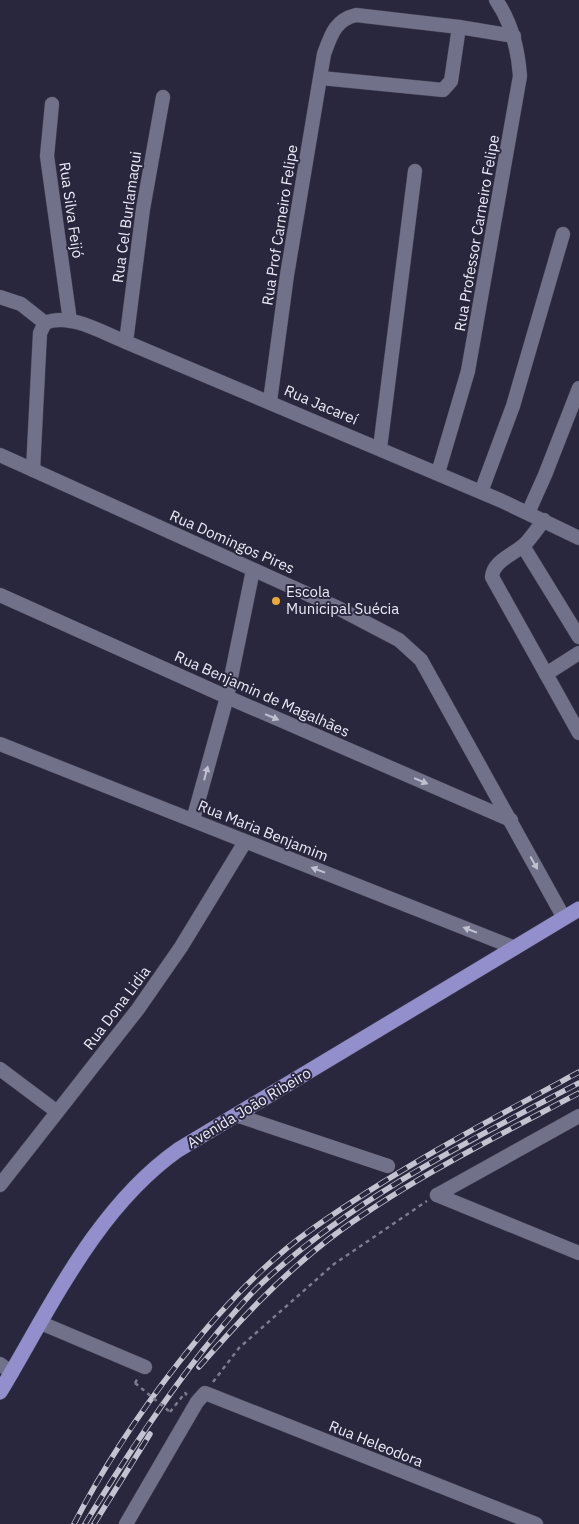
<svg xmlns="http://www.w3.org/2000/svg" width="579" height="1524" font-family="'IBM Plex Sans',sans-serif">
	<rect width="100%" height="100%" fill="#29273d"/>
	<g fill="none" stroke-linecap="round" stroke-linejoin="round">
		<g stroke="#464457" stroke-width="15">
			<g id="minor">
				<polyline points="321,78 443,90 451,81 459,27"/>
				<polyline points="52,104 47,156 70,321"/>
				<polyline points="0,297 21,304 45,323"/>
				<path d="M45,323C69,312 103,333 126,342L502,501L579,538"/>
				<polyline points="126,342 143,209 163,97"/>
				<path d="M270,401L287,275L324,54C331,35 335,20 356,15L459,27L514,36"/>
				<polyline points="380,448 415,171"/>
				<polyline points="0,455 336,607 399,640 421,660 564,918"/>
				<polyline points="33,470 40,333 45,323"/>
				<path d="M438,473L468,371L520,76C518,49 512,23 496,0"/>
				<polyline points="481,492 513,406 563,234"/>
				<polyline points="528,513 545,475 579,388"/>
				<path d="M544,520C538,528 533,535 527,542C516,554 493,560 492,577L579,733"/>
				<polyline points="523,546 579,637"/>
				<polyline points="0,595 227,697 511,820"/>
				<polyline points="546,674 579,653"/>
				<polyline points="0,744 515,948"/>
				<polyline points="193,820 227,697 253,570"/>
				<polyline points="0,1069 56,1111"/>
				<polyline points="236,1115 388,1166"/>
				<polyline points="0,1185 138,1009 181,947 245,842"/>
				<polyline points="437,1195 579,1116"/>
				<polyline points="437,1195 579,1253"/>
				<polyline points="41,1323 145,1367"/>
				<polyline points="0,1364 12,1373"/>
				<polyline points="126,1524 197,1402 205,1393 536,1524"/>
			</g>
		</g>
		<g stroke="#464457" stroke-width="16">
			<path id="major" d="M0,1392C51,1307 96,1208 178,1150L579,909"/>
		</g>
		<g stroke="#7d7c8e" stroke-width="2.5" stroke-dasharray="4 4" stroke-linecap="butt">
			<polyline points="213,1382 239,1348 334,1264 427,1201"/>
			<polyline points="135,1383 139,1376"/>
			<polyline points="170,1412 185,1393 187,1395"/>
		</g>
		<use href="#minor" stroke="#71718a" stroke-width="14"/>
		<use href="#major" stroke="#938fcc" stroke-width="15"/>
		<g stroke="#c2c2d1" stroke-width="5.5">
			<g id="rail">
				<path d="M199,1367C239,1321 280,1277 329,1239C406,1181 494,1138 579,1093"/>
				<path d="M74,1524C125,1425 221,1293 312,1229C397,1169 488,1121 579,1072"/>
				<path d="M85,1524C122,1463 160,1405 204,1349C222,1327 240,1304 261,1284C353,1198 469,1141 579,1083"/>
				<polyline points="94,1524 150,1434"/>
			</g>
		</g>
		<use href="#rail" stroke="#29273d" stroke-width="4" stroke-dasharray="11" stroke-linecap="butt"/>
		<polyline stroke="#7d7c8e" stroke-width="2.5" stroke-dasharray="4 4" stroke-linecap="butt" points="135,1383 170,1412"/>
	</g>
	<defs><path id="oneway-solid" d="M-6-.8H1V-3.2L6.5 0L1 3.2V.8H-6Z" transform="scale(1.25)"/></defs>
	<g fill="#c0c0d2">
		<use href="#oneway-solid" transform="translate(272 717) rotate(23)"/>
		<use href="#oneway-solid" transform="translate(206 773) rotate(-75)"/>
		<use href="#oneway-solid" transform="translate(421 781) rotate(23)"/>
		<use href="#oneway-solid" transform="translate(534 863) rotate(61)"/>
		<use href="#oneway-solid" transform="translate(318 870) rotate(-159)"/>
		<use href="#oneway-solid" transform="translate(470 930) rotate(-159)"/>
	</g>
	<circle fill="#eba93a" stroke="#29273d" stroke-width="2" cx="276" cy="601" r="5"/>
	<g text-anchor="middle" stroke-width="4" stroke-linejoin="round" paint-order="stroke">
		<g font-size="15" fill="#eaeaf8" stroke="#29273d">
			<text transform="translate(71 210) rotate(82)" y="5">Rua Silva Feijó</text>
			<text transform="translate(127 217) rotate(-82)" y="5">Rua Cel Burlamaqui</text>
			<text transform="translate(280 225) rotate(-81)" y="5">Rua Prof Carneiro Felipe</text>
			<text transform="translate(477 233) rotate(-80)" y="5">Rua Professor Carneiro Felipe</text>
			<text transform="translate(321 405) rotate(23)" y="5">Rua Jacareí</text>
			<text transform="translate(232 542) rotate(24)" y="5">Rua Domingos Pires</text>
			<text transform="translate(262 694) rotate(24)" y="5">Rua Benjamin de Magalhães</text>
			<text transform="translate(263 831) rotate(22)" y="5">Rua Maria Benjamim</text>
			<text transform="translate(117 1008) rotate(-53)" y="5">Rua Dona Lidia</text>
			<text transform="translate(249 1108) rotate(-31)" y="5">Avenida João Ribeiro</text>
			<text transform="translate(376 1444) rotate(22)" y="5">Rua Heleodora</text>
		</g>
		<g font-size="15" fill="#eaeaf8" stroke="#29273d" text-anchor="start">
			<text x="286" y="597">Escola<tspan x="286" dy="17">Municipal Suécia</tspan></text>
		</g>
	</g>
</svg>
